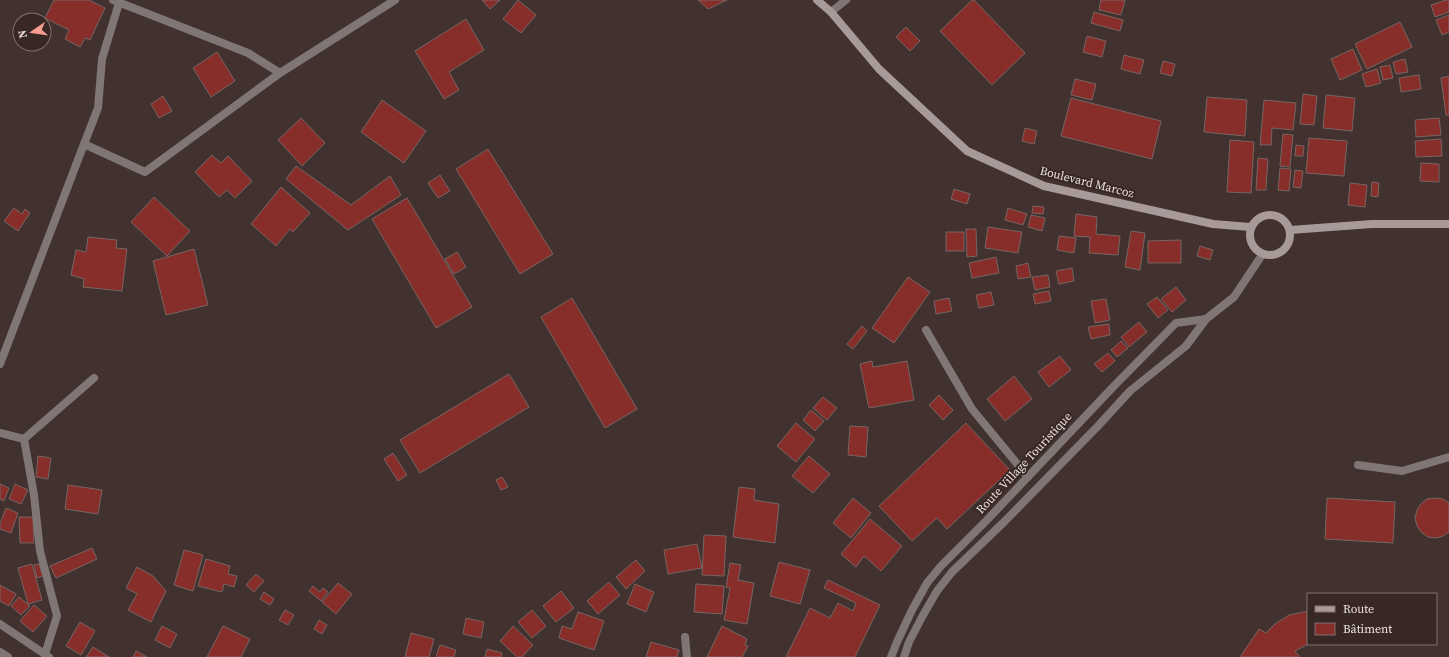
<svg xmlns="http://www.w3.org/2000/svg" width="1449" height="657" font-family="'Source Serif 4',serif">
	<rect width="100%" height="100%" fill="#41312f"/>
	<g fill="#872e2a" stroke="#776562">
		<polygon points="54,0 89,0 105,8 90,40 85,38 80,47 65,39 69,30 45,18"/>
		<polygon points="482,0 500,0 490,9"/>
		<polygon points="518,0 536,15 521,33 503,19"/>
		<polygon points="698,0 727,0 708,9"/>
		<polygon points="972,0 974,0 1025,53 992,85 940,31"/>
		<polygon points="1101,0 1125,0 1121,15 1099,10"/>
		<polygon points="1446,0 1449,0 1449,12 1435,17 1431,5"/>
		<polygon points="1094,12 1123,20 1120,31 1091,23"/>
		<polygon points="1449,15 1449,32 1442,35 1436,20"/>
		<polygon points="466,19 484,50 449,72 459,90 444,99 415,51"/>
		<polygon points="1400,22 1412,47 1367,69 1355,44"/>
		<polygon points="906,27 920,41 910,51 896,37"/>
		<polygon points="1087,36 1106,41 1102,57 1083,52"/>
		<polygon points="1353,49 1362,70 1340,80 1331,59"/>
		<polygon points="217,52 235,81 211,97 193,68"/>
		<polygon points="1124,55 1144,60 1140,74 1121,69"/>
		<polygon points="1405,59 1408,72 1396,74 1393,62"/>
		<polygon points="1163,61 1175,64 1172,76 1160,73"/>
		<polygon points="1390,65 1393,78 1383,80 1380,67"/>
		<polygon points="1377,69 1381,83 1366,87 1362,74"/>
		<polygon points="1419,75 1421,89 1401,92 1399,78"/>
		<polygon points="1449,76 1449,115 1446,115 1441,78"/>
		<polygon points="1075,79 1096,84 1092,100 1071,95"/>
		<polygon points="1303,94 1317,96 1314,125 1300,124"/>
		<polygon points="1326,95 1355,98 1352,131 1323,128"/>
		<polygon points="163,96 172,111 159,118 151,104"/>
		<polygon points="1207,97 1247,100 1245,136 1204,132"/>
		<polygon points="1071,98 1161,121 1152,159 1061,136"/>
		<polygon points="382,100 426,131 404,163 361,132"/>
		<polygon points="1264,100 1296,103 1293,130 1272,128 1271,145 1260,145"/>
		<polygon points="301,118 325,143 302,166 278,140"/>
		<polygon points="1439,118 1441,135 1416,137 1415,120"/>
		<polygon points="1025,128 1037,131 1034,144 1022,141"/>
		<polygon points="1283,134 1293,135 1290,167 1280,166"/>
		<polygon points="1309,138 1347,141 1344,176 1306,173"/>
		<polygon points="1441,139 1442,156 1416,157 1415,141"/>
		<polygon points="1230,140 1254,142 1251,193 1227,192"/>
		<polygon points="1296,145 1304,146 1303,156 1295,156"/>
		<polygon points="488,149 553,254 520,274 456,169"/>
		<polygon points="212,155 221,163 228,156 252,181 235,198 227,190 219,197 195,172"/>
		<polygon points="1258,158 1268,159 1266,190 1256,190"/>
		<polygon points="1421,163 1439,164 1439,182 1420,181"/>
		<polygon points="296,166 351,205 390,176 401,195 348,230 286,179"/>
		<polygon points="1280,168 1291,169 1289,191 1278,190"/>
		<polygon points="1295,170 1303,171 1301,188 1293,187"/>
		<polygon points="440,175 450,191 438,198 428,183"/>
		<polygon points="1372,182 1379,183 1378,197 1371,196"/>
		<polygon points="1350,183 1367,185 1365,207 1348,205"/>
		<polygon points="281,187 310,213 293,232 290,229 276,246 251,224"/>
		<polygon points="954,189 970,194 967,204 951,199"/>
		<polygon points="154,197 190,231 167,256 131,222"/>
		<polygon points="407,198 472,307 436,328 372,219"/>
		<polygon points="1033,206 1044,207 1043,214 1032,213"/>
		<polygon points="14,208 22,214 25,209 30,213 18,231 4,221"/>
		<polygon points="1008,208 1027,214 1023,225 1005,220"/>
		<polygon points="1076,214 1097,217 1096,234 1120,236 1118,255 1089,253 1090,237 1074,236"/>
		<polygon points="1031,215 1045,218 1042,231 1028,227"/>
		<polygon points="988,227 1022,232 1018,253 985,248"/>
		<polygon points="966,229 976,229 977,256 967,257"/>
		<polygon points="1131,231 1145,233 1140,270 1125,267"/>
		<rect x="946" y="232" width="18" height="19"/>
		<polygon points="1059,236 1076,238 1074,253 1057,250"/>
		<polygon points="88,237 117,240 116,248 127,249 122,291 83,287 84,279 71,275 76,250 86,252"/>
		<polygon points="1181,240 1181,263 1148,263 1148,241"/>
		<polygon points="1200,246 1213,250 1210,260 1197,256"/>
		<polygon points="194,249 208,305 166,315 153,261"/>
		<polygon points="457,252 466,267 454,274 445,259"/>
		<polygon points="996,257 999,273 972,278 969,263"/>
		<polygon points="1028,263 1031,277 1018,279 1016,266"/>
		<polygon points="1072,268 1074,281 1059,284 1056,271"/>
		<polygon points="1048,275 1050,287 1035,290 1032,277"/>
		<polygon points="908,277 930,292 894,343 872,328"/>
		<polygon points="1176,287 1186,300 1172,312 1161,299"/>
		<polygon points="1049,291 1051,301 1035,304 1033,294"/>
		<polygon points="991,292 994,305 979,308 976,295"/>
		<polygon points="1157,297 1168,310 1158,318 1147,304"/>
		<polygon points="572,298 637,409 605,428 541,317"/>
		<polygon points="949,298 952,311 936,314 934,301"/>
		<polygon points="1106,299 1110,320 1095,323 1091,301"/>
		<polygon points="1139,322 1147,332 1129,347 1121,337"/>
		<polygon points="1109,324 1110,335 1091,339 1088,327"/>
		<polygon points="862,326 867,331 853,349 847,344"/>
		<polygon points="1121,341 1128,348 1117,357 1111,350"/>
		<polygon points="1108,353 1115,361 1102,372 1094,364"/>
		<polygon points="1060,356 1071,370 1049,387 1038,372"/>
		<polygon points="872,361 873,367 907,361 914,400 869,408 860,364"/>
		<polygon points="509,374 529,407 420,473 400,440"/>
		<polygon points="1014,376 1032,399 1005,421 987,399"/>
		<polygon points="939,395 953,410 943,420 929,405"/>
		<polygon points="823,397 837,408 827,420 813,408"/>
		<polygon points="811,410 824,421 815,431 803,420"/>
		<polygon points="796,423 815,439 796,462 777,446"/>
		<polygon points="966,423 1010,470 947,529 937,518 912,541 879,506"/>
		<polygon points="850,426 868,427 866,457 848,455"/>
		<polygon points="393,453 407,475 398,481 384,459"/>
		<polygon points="38,456 51,458 48,479 36,477"/>
		<polygon points="809,456 830,474 813,493 792,476"/>
		<polygon points="502,477 508,487 501,490 496,480"/>
		<polygon points="0,484 9,488 4,501 0,499"/>
		<polygon points="15,484 28,490 21,504 9,499"/>
		<polygon points="68,485 102,490 98,514 65,509"/>
		<polygon points="739,487 755,489 754,500 779,504 775,543 733,537"/>
		<polygon points="853,498 871,513 851,538 833,523"/>
		<polygon points="1327,498 1395,502 1393,543 1325,539"/>
		<polygon points="1435,498 1443,499 1449,503 1449,532 1443,536 1436,538 1428,537 1421,532 1417,526 1415,518 1417,510 1421,504 1427,499"/>
		<polygon points="6,508 18,513 11,533 0,529 0,524"/>
		<polygon points="19,517 33,517 34,543 20,543"/>
		<polygon points="870,519 902,546 881,571 864,556 856,567 841,554"/>
		<polygon points="704,535 726,536 724,576 702,575"/>
		<polygon points="697,544 702,568 668,574 664,550"/>
		<polygon points="92,548 97,559 56,578 50,566"/>
		<polygon points="184,550 203,555 193,591 174,585"/>
		<polygon points="206,559 230,566 228,574 237,576 234,587 224,584 222,592 198,586"/>
		<polygon points="636,560 645,571 626,589 616,577"/>
		<polygon points="779,562 810,570 800,604 770,596"/>
		<polygon points="730,563 741,565 738,580 754,583 747,624 724,620 730,588 726,587"/>
		<polygon points="32,564 42,600 28,604 18,568"/>
		<polygon points="39,564 43,576 37,578 34,565"/>
		<polygon points="137,567 153,576 166,591 151,622 128,610 137,594 126,588"/>
		<polygon points="256,574 264,581 254,592 246,585"/>
		<polygon points="828,580 880,605 855,657 786,657 810,608 830,618 838,603 853,611 856,603 824,588"/>
		<polygon points="609,582 620,595 598,614 587,601"/>
		<polygon points="338,583 352,594 336,614 322,602"/>
		<polygon points="635,584 654,592 646,612 627,604"/>
		<polygon points="696,584 724,586 722,614 694,612"/>
		<polygon points="0,585 16,594 9,606 0,601"/>
		<polygon points="313,586 320,592 323,588 328,592 321,601 309,591"/>
		<polygon points="561,591 574,608 556,622 543,606"/>
		<polygon points="264,592 274,599 270,605 260,599"/>
		<polygon points="19,597 30,606 21,615 11,606"/>
		<polygon points="34,605 47,616 33,632 20,621"/>
		<polygon points="285,610 294,615 288,625 279,620"/>
		<polygon points="532,610 546,626 532,638 518,622"/>
		<polygon points="1308,611 1308,644 1295,651 1300,657 1240,657 1259,629 1266,633 1275,624 1289,615"/>
		<polygon points="578,612 604,621 594,650 559,638 562,626 572,629"/>
		<polygon points="466,618 484,622 481,638 463,634"/>
		<polygon points="319,620 327,625 322,634 314,629"/>
		<polygon points="80,622 95,631 81,655 66,646"/>
		<polygon points="162,626 177,634 170,648 155,640"/>
		<polygon points="223,626 250,639 241,657 207,657"/>
		<polygon points="513,626 533,645 522,657 517,657 500,641"/>
		<polygon points="722,626 747,639 745,645 748,646 742,657 707,657"/>
		<polygon points="411,633 434,639 429,657 405,657"/>
		<polygon points="651,642 679,650 677,657 646,657"/>
		<polygon points="440,645 456,650 454,657 436,657"/>
		<polygon points="93,647 109,657 86,657"/>
		<polygon points="487,649 502,653 501,657 485,657"/>
		<polygon points="136,651 147,657 133,657"/>
	</g>
	<g fill="none" stroke-linecap="round" stroke-linejoin="round">
		<g stroke="#7f7675" stroke-width="8">
			<polyline points="926,330 972,409 1028,477"/>
			<polyline points="24,439 94,378"/>
			<polyline points="1358,465 1402,471 1449,457"/>
			<polyline points="685,637 687,657"/>
		</g>
		<g stroke="#7f7675" stroke-width="8">
			<polyline points="113,0 248,53 280,73"/>
			<polyline points="831,12 846,0"/>
			<polyline points="84,144 98,108 102,59 119,3"/>
			<polyline points="0,364 84,144 145,172 280,73 395,0"/>
			<polyline points="0,433 24,439 34,495 40,551 57,616 45,654"/>
			<polyline points="0,624 49,657"/>
			<polyline points="0,652 8,657"/>
			<polyline points="891,657 897,642 912,610 927,583 941,566 986,521 1115,385 1176,323 1206,319"/>
			<polyline points="904,657 909,642 922,617 937,591 952,572 1005,521 1098,426 1130,391 1186,346 1206,319 1234,297 1262,255"/>
		</g>
		<g stroke="#a89a98" stroke-width="8">
			<polyline points="817,0 831,12 879,69 967,151 1044,186 1213,224 1250,227"/>
			<circle cx="1270" cy="235" r="20"/>
			<polyline points="1290,230 1372,224 1449,224"/>
		</g>
	</g>
	<g text-anchor="middle" stroke-width="4" stroke-linejoin="round" paint-order="stroke">
		<g font-size="12" fill="#ede2e1" stroke="#372725">
			<text transform="translate(1087 182) rotate(14)" y="4">Boulevard Marcoz</text>
			<text transform="translate(1024 463) rotate(-47)" y="4">Route Village Touristique</text>
		</g>
	</g>
	<rect x="1307" y="593" width="130" height="52" fill="#372725" stroke="#807270"/>
	<rect x="1315" y="606" width="20" height="6" fill="#a89a98" stroke="#807270"/>
	<text x="1343" y="613" font-size="12" fill="#ede2e1">Route</text>
	<rect x="1315" y="623" width="20" height="12" fill="#872e2a" stroke="#807270"/>
	<text x="1343" y="633" font-size="12" fill="#ede2e1">Bâtiment</text>
	<g transform="translate(32 32) rotate(257)"><circle r="19" fill="#372725" stroke="#807270"/>
	<path d="M0-3L7 15L0 10L-7 15Z" fill="#f59c93"/>
	<text y="-6" font-size="11" font-weight="bold" text-anchor="middle" fill="#ede2e1">N</text>
	</g>
</svg>
